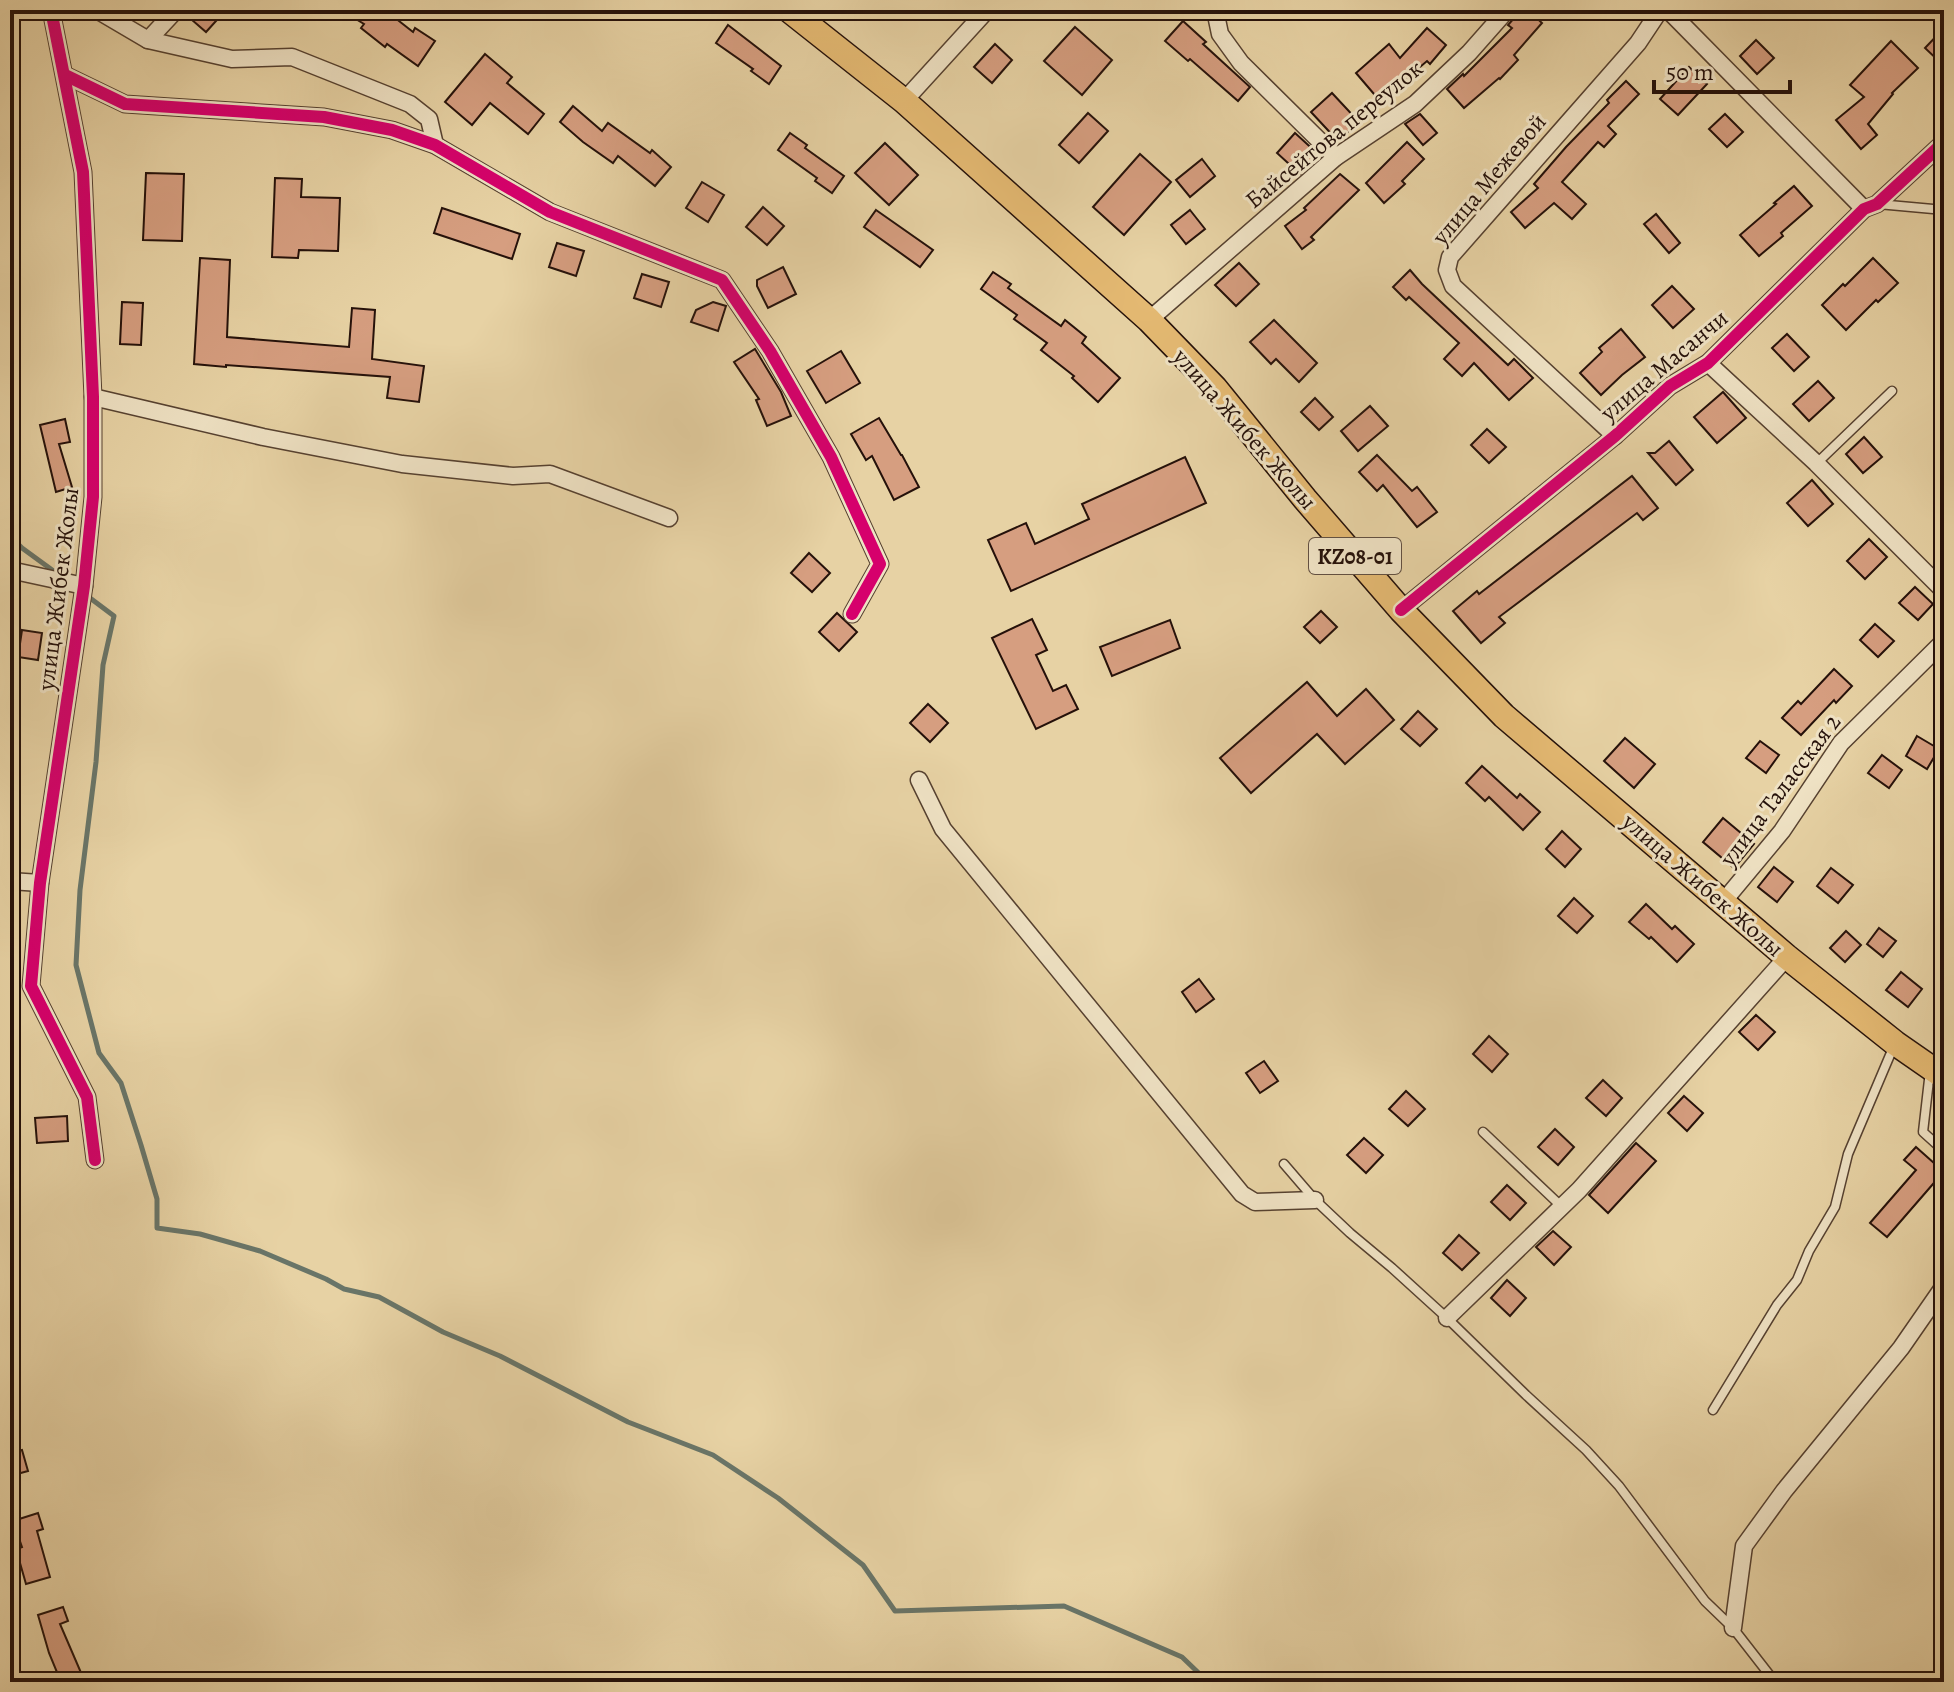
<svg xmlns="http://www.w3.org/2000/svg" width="1954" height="1692" font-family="Alegreya,serif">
	<rect width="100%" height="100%" fill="#e7d2a4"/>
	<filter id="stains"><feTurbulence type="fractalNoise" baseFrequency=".0025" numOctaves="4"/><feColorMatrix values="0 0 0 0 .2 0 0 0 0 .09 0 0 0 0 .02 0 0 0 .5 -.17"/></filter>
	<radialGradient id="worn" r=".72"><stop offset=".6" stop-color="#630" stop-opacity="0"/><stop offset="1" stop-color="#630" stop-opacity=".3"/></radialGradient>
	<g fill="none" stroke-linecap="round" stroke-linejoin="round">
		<g stroke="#697568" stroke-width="5">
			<polyline points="10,536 22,548 59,575"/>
			<polyline points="86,595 114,616 103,665 96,762 80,890 76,965 99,1053 121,1083 141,1145 157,1199 157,1228 200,1234 260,1251 326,1279 344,1289 379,1297 443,1332 500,1356 628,1422 713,1455 778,1498 863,1565 895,1611 1064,1606 1182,1657 1208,1682"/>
		</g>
	</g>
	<g fill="#d69e80" stroke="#25110a" stroke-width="2">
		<polygon points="201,10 226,10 206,32 192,20"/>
		<polygon points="341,10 385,10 413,32 415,28 435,41 418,66 387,44 385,47 361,28 364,24"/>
		<polygon points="1521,10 1528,10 1542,23 1514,55 1518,60 1500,79 1499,78 1464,108 1447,89 1463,74 1464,76 1512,28 1508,25"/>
		<polygon points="1183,21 1206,42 1203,44 1250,87 1238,101 1190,59 1188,61 1165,41"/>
		<polygon points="728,25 781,66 769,84 751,71 753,69 716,43"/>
		<polygon points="1075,27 1112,60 1082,95 1044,61"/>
		<polygon points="1427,28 1446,45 1430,64 1427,61 1380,101 1356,73 1389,44 1400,58"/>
		<polygon points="1944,28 1944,66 1925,48"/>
		<polygon points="1756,40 1774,58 1757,74 1740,56"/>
		<polygon points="1891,41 1918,68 1892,93 1893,94 1868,124 1877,135 1861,149 1836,120 1864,97 1850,85"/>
		<polygon points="995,44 1012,60 992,83 974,67"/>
		<polygon points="485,54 512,77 507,83 544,114 528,134 490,103 472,125 445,102"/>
		<polygon points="1689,67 1707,84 1678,115 1660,99"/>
		<polygon points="1626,81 1639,94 1608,126 1616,134 1604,147 1598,142 1562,182 1586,204 1572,219 1554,203 1525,228 1511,212 1538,188 1534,184 1566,147 1609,103 1607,100"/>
		<polygon points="1332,93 1359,122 1338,141 1311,112"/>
		<polygon points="573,106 602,131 608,123 650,153 652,150 671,167 655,186 618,156 613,163 583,142 560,122"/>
		<polygon points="1088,113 1108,131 1079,163 1059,145"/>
		<polygon points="1420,114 1437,133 1423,145 1405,124"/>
		<polygon points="1725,114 1743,132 1727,147 1709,129"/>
		<polygon points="790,133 807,145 805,148 844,176 832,193 815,181 817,178 778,150"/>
		<polygon points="1295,133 1318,154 1300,174 1277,153"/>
		<polygon points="1407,142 1424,159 1402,181 1405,184 1384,203 1366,183"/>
		<polygon points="885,143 918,175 889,205 855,173"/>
		<polygon points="1140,154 1171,182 1124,235 1093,207"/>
		<polygon points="1202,159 1215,176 1190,197 1176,180"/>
		<polygon points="146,173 184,174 182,241 143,240"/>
		<polygon points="1340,174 1359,190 1311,237 1314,240 1302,249 1285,226 1306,210 1304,208"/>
		<polygon points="275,178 302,179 301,197 340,198 338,251 299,250 298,258 272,257"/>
		<polygon points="702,182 724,195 708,222 686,208"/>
		<polygon points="1794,186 1812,206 1781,233 1783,236 1759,256 1740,235 1776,204 1774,203"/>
		<polygon points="763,207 784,226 767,245 746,227"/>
		<polygon points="442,208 520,234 512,259 434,233"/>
		<polygon points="876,210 933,250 920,267 864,227"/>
		<polygon points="1190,210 1205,229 1186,244 1171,225"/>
		<polygon points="1656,214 1680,243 1669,253 1644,224"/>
		<polygon points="557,243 584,251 576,276 549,267"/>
		<polygon points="200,258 230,260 227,337 349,347 352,308 375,310 372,359 424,366 419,402 387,398 390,377 226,365 226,367 194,364"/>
		<polygon points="1873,258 1898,283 1878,302 1876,300 1846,330 1822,305 1843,284 1845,286"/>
		<polygon points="1239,263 1259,284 1236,306 1215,285"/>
		<polygon points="783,267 796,294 768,308 757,286 757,280"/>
		<polygon points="1410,270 1422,284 1508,365 1514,359 1533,378 1509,400 1474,363 1462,376 1444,359 1459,343 1409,297 1406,300 1393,287"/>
		<polygon points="993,272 1011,284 1008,288 1061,326 1065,320 1086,337 1082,343 1120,378 1098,402 1072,378 1074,376 1041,350 1047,343 1014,319 1017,315 981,289"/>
		<polygon points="642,274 669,282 661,307 634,298"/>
		<polygon points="1672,286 1694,309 1673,328 1652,305"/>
		<polygon points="122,302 143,303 141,345 120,344"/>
		<polygon points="713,302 726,306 718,331 691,322 696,310"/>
		<polygon points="1274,320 1317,363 1299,382 1276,359 1271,364 1250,342"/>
		<polygon points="1621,329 1645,357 1622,375 1601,395 1580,373 1602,352 1599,348"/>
		<polygon points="1787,334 1809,357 1794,371 1772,348"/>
		<polygon points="755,349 781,392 791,416 767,426 756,400 759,399 734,362"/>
		<polygon points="841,351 860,383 826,403 807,371"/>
		<polygon points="1818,381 1834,398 1809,421 1793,404"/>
		<polygon points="1723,392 1746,418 1717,443 1694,417"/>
		<polygon points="1315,398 1333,417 1319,430 1301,412"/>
		<polygon points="1370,406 1388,426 1358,451 1341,431"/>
		<polygon points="879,418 901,455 902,455 919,487 894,500 872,456 866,460 851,434"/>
		<polygon points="65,419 70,442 59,444 72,487 56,492 40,425"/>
		<polygon points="1487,429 1506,447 1489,463 1471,445"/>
		<polygon points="1864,437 1882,457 1863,473 1846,454"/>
		<polygon points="1669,441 1693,470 1676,485 1648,453 1655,453"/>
		<polygon points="1377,455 1412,491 1417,487 1437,512 1417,527 1383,485 1377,491 1359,472"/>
		<polygon points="1185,457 1206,503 1011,591 988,540 1026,523 1035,544 1089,519 1082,504"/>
		<polygon points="1632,476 1658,508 1643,520 1637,513 1499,617 1505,623 1481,643 1453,611 1477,591 1479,594"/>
		<polygon points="1812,480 1833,504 1808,526 1787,503"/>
		<polygon points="1869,539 1887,557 1865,579 1847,561"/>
		<polygon points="809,553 830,573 812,592 791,573"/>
		<polygon points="1915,587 1933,604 1918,620 1899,603"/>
		<polygon points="1321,611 1337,627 1320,643 1304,627"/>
		<polygon points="837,613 857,632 839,651 819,632"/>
		<polygon points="1032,619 1047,650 1036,655 1053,691 1066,685 1078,709 1036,729 992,638"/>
		<polygon points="1170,620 1180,648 1112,676 1100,647"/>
		<polygon points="1875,624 1894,641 1878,657 1860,640"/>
		<polygon points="22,630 42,633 38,660 18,657"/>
		<polygon points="1834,669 1852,686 1836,703 1834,700 1801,735 1782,718 1798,701 1801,704"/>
		<polygon points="1307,682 1337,716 1366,689 1394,720 1345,764 1317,734 1251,793 1220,758"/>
		<polygon points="928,704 948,723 930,742 910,723"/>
		<polygon points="1418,711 1437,729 1420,746 1401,729"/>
		<polygon points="1917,736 1939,749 1927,769 1906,756"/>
		<polygon points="1625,738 1655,764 1634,788 1604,761"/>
		<polygon points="1760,741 1779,755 1766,773 1746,758"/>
		<polygon points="1882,755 1902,770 1889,788 1868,773"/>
		<polygon points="1482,766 1517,798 1520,794 1540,812 1523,830 1489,797 1485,801 1466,783"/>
		<polygon points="1723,818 1754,844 1734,868 1703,842"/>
		<polygon points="1562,831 1581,849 1565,867 1546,849"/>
		<polygon points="1774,867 1793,882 1777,902 1758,887"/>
		<polygon points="1831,868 1853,885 1838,903 1817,886"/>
		<polygon points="1574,898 1593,916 1577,933 1558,916"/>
		<polygon points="1646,904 1672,929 1675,926 1694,944 1677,962 1651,937 1649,939 1629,922"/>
		<polygon points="1879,928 1896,941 1883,957 1867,944"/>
		<polygon points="1846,931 1861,945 1845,962 1830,948"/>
		<polygon points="1901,972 1922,989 1908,1007 1886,990"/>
		<polygon points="1199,979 1214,999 1196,1012 1182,992"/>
		<polygon points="1756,1015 1775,1032 1758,1050 1739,1032"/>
		<polygon points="1489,1036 1508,1054 1492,1072 1473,1054"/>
		<polygon points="1264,1061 1278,1081 1260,1093 1246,1073"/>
		<polygon points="1603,1080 1622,1098 1606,1116 1586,1098"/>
		<polygon points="1406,1091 1425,1109 1408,1126 1389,1109"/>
		<polygon points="1684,1096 1703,1113 1687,1131 1668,1113"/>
		<polygon points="67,1116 68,1141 37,1143 35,1118"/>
		<polygon points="1555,1129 1574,1147 1558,1165 1538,1147"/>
		<polygon points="1364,1138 1383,1155 1366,1173 1347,1155"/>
		<polygon points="1636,1143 1656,1161 1608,1213 1589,1195"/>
		<polygon points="1916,1147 1944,1172 1944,1193 1933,1184 1887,1237 1870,1223 1916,1170 1904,1160"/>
		<polygon points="1507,1185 1526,1203 1510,1220 1491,1202"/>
		<polygon points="1553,1231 1571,1247 1554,1265 1536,1247"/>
		<polygon points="1459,1235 1479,1253 1462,1270 1443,1253"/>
		<polygon points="1507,1280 1526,1298 1510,1316 1491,1298"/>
		<polygon points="22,1450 28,1471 10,1476 10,1453"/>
		<polygon points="38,1513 43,1529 37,1531 50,1577 26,1584 16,1549 22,1547 13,1521"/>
		<polygon points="63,1607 68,1621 60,1624 82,1675 66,1682 61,1682 49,1653 38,1615"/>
	</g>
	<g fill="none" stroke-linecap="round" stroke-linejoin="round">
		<g stroke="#564130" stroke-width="11">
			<g id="lane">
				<polyline points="1878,204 1944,210"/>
				<polyline points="1817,463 1892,391"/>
				<polyline points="1930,1071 1923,1132 1944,1151"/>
				<polyline points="1483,1132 1561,1206"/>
				<polyline points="1284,1164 1315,1200 1350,1233 1392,1268 1447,1318 1526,1395 1586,1450 1619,1486 1705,1601 1733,1628 1775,1682"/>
				<polyline points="1713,1410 1777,1305 1797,1280 1809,1251 1835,1207 1848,1154 1893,1048"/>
			</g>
		</g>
		<g stroke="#564130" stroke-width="19">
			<g id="street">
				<polyline points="51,10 83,172 93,397 93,497 84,586 40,883 31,986 87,1097 95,1160"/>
				<polyline points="97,10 148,40 232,59 292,57 410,104 429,119 435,145"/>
				<polyline points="1215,10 1220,34 1241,63 1336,157"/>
				<polyline points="1668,10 1864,209"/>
				<polyline points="148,40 176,10"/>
				<polyline points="65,75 125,104 324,117 392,130 435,145 550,212 722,280 770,351 831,457 880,564 852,614"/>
				<polyline points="904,101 987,10"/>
				<polyline points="1149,320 1336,157 1415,104 1469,53 1507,10"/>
				<polyline points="1708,363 1816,463 1944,591"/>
				<polyline points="93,397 263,437 402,464 513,476 550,474 669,518"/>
				<polyline points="1615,436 1453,286 1447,270 1450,257 1638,43 1660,10"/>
				<polyline points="10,570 84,586"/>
				<polyline points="1401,610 1615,436 1670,386 1708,363 1864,209 1877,204 1944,142"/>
				<polyline points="919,780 943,829 1242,1194 1255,1202 1315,1200"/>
				<polyline points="10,881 40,883"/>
				<polyline points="1723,902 1782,831 1841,743 1944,641"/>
				<polyline points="1447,1318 1579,1190 1787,957"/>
				<polyline points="1733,1628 1744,1546 1784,1491 1901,1348 1944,1286"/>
			</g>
		</g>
		<g stroke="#25110a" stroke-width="27">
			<polyline id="primary" points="789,10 904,101 1149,320 1215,388 1305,499 1401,610 1504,716 1787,957 1895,1043 1944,1077"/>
		</g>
		<use href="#lane" stroke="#efe2c4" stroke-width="8"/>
		<use href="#street" stroke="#efe2c4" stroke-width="16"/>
		<use href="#primary" stroke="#e4b972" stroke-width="24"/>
		<g stroke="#efe2c4" stroke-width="17">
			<g id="cycleway">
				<polyline points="51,10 83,172 93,397 93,497 84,586 40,883 31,986 87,1097 95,1160"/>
				<polyline points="65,75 125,104 324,117 392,130 435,145 550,212 722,280 770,351 831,457 880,564 852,614"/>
				<polyline points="1401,610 1615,436 1670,386 1708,363 1864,209 1877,204 1944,142"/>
			</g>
		</g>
		<use href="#cycleway" stroke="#d6006c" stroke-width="12"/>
	</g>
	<g text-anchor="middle" stroke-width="6" stroke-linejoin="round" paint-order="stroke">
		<rect fill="#efe2c4" stroke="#625042" stroke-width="2" x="1309" y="538" width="92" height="36" rx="6"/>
		<g font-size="22" font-weight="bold" fill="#25110a">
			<text x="1355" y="564">KZ08-01</text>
		</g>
		<g font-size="24" fill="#25110a" stroke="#efe2c4">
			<text transform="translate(1334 134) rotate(-39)" y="8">Байсейтова переулок</text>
			<text transform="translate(1489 179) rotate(-50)" y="8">улица Межевой</text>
			<text transform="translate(1664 365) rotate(-40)" y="8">улица Масанчи</text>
			<text transform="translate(1245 429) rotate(49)" y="8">улица Жибек Жолы</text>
			<text transform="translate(58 589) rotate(-83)" y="8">улица Жибек Жолы</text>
			<text transform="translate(1780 790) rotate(-53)" y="8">улица Таласская 2</text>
			<text transform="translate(1703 885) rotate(41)" y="8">улица Жибек Жолы</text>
		</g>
	</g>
	<rect width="1954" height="1692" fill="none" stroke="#e7d2a4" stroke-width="40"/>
	<rect x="12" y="12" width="1930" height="1668" fill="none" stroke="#25110a" stroke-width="4"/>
	<rect x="20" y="20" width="1914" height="1652" fill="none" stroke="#25110a" stroke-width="2"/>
	<path d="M1654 80v12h136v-12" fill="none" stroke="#25110a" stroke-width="4"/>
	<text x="1666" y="80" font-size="24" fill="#25110a" stroke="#efe2c4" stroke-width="6" paint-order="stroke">50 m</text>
	<rect width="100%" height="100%" filter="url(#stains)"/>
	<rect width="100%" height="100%" fill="url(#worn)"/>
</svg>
